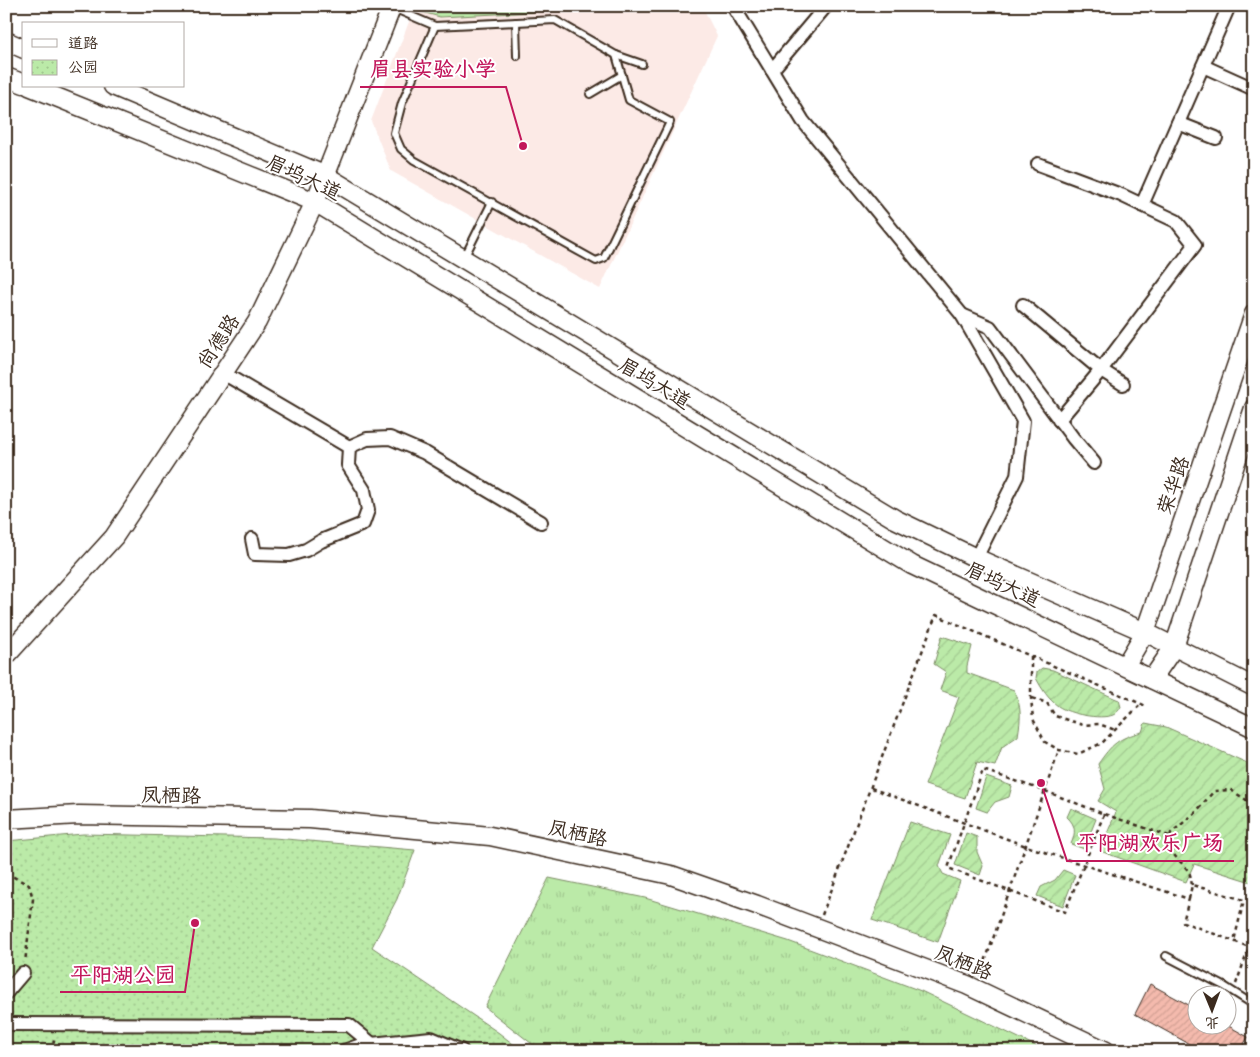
<svg xmlns="http://www.w3.org/2000/svg" width="1260" height="1057" font-family="'Indie Flower','LXGW WenKai TC',sans-serif">
	<defs>
		<pattern id="grass-tufts" width="24" height="20" patternUnits="userSpaceOnUse" patternTransform="scale(1.25)"><rect width="24" height="20" fill="#bbeaa8"/><path d="M3 7l-1-3M5 7V3M7 7l1-3M15 17l-1-3M17 17v-4M19 17l1-3" fill="none" stroke="#a2c990"/></pattern>
		<pattern id="park-dots" width="8" height="8" patternUnits="userSpaceOnUse" patternTransform="scale(1.25)"><rect width="8" height="8" fill="#bbeaa8"/><path d="M2 2h.1M6 6h.1" fill="none" stroke="#a2c990" stroke-width="1.8" stroke-linecap="round"/></pattern>
		<pattern id="garden-furrows" width="10" height="10" patternUnits="userSpaceOnUse" patternTransform="scale(1.25)"><rect width="10" height="10" fill="#bbeaa8"/><path d="M-1 1l2-2M0 10L10 0M9 11l2-2" fill="none" stroke="#a2c990"/></pattern>
		<pattern id="building-hatch" width="6" height="6" patternUnits="userSpaceOnUse" patternTransform="scale(1.25)"><rect width="6" height="6" fill="#f4baad"/><path d="M-1 1l2-2M0 6l6-6M5 7l2-2" fill="none" stroke="#d2a094"/></pattern>
	</defs>
	<rect width="100%" height="100%" fill="#fff"/>
	<filter id="ink" filterUnits="userSpaceOnUse"><feTurbulence type="fractalNoise" baseFrequency=".02" numOctaves="2"/><feDisplacementMap in="SourceGraphic" scale="10" xChannelSelector="R" yChannelSelector="G"/><feConvolveMatrix kernelMatrix="1 2 1 2 8 2 1 2 1" color-interpolation-filters="sRGB"/></filter>
	<g filter="url(#ink)">
		<polygon fill="#fceae6" points="415,6 702,6 717,36 600,289 391,171 371,121"/>
		<polygon fill="url(#grass-tufts)" stroke="#7b8a63" points="549,878 645,898 788,941 921,991 1046,1051 541,1051 485,1007"/>
		<polygon fill="url(#park-dots)" stroke="#7b8a63" points="83,834 274,838 415,850 397,899 372,947 499,1033 522,1051 6,1051 6,841"/>
		<g fill="url(#garden-furrows)" stroke="#7b8a63">
			<path d="M942,636L972,646L967,666V673L1014,690C1022,708 1021,717 1018,736L1002,747L995,766L977,762L965,798L925,785L959,697L940,690L946,672L934,664Z"/>
			<path d="M1042,668L1053,670L1114,698L1119,700L1121,707C1119,710 1116,714 1113,715C1100,720 1069,714 1058,706C1048,699 1042,689 1036,678L1037,672Z"/>
			<path d="M1145,723L1166,727L1254,766V883L1194,864L1186,882L1100,851L1116,812L1098,801L1105,789L1098,764C1112,744 1118,738 1142,732Z"/>
			<polygon points="986,777 1012,786 1009,797 995,802 987,812 976,808"/>
			<path d="M1071,808L1096,819L1084,849L1071,844C1076,833 1076,825 1067,817Z"/>
			<polygon points="910,822 950,835 939,866 943,874 960,881 938,942 872,920"/>
			<polygon points="966,833 977,837 977,852 983,866 980,875 955,865"/>
			<polygon points="1063,870 1075,875 1063,906 1037,896 1041,887 1055,880"/>
		</g>
		<polygon fill="#bbeaa8" stroke="#7b8a63" points="425,6 536,6 533,12 440,17 422,12"/>
		<polygon fill="url(#building-hatch)" stroke="#3b2a1e" points="1150,984 1198,1010 1198,1024 1225,1024 1248,1037 1240,1051 1202,1051 1135,1014"/>
		<g fill="none" stroke-linecap="round" stroke-linejoin="round">
			<g stroke="#3b2a1e" stroke-width="10">
				<g id="lane">
					<polyline points="393,8 435,26 555,20 616,55 642,64"/>
					<polyline points="516,22 517,56"/>
					<polyline points="435,26 402,103 394,133 401,149 414,160 596,261 604,258 670,122 629,100 616,55"/>
					<polyline points="590,94 622,75"/>
					<polyline points="464,258 492,202"/>
					<polyline points="1166,956 1224,986 1254,1005"/>
				</g>
			</g>
			<g stroke="#3b2a1e" stroke-width="16">
				<g id="street">
					<polyline points="733,6 803,121 962,315 1023,421 1017,476 976,558"/>
					<polyline points="1203,66 1254,89"/>
					<polyline points="772,70 826,6"/>
					<polyline points="1178,123 1216,138"/>
					<polyline points="1038,164 1121,195 1176,221 1195,245 1101,370 1059,420"/>
					<polyline points="1142,205 1229,6"/>
					<polyline points="1023,305 1101,370 1123,384"/>
					<polyline points="962,315 990,327 1073,438 1094,463"/>
					<polyline points="223,373 349,447"/>
					<polyline points="252,539 255,554 289,555 306,550 321,541 363,524 368,510 364,490 348,465 349,447 367,439 390,438 425,453 541,522"/>
					<polyline points="6,993 23,973"/>
					<polyline points="6,1024 349,1025 372,1044"/>
					<polyline points="344,1051 361,1045 431,1038 462,1051"/>
				</g>
			</g>
			<g stroke="#3b2a1e" stroke-width="21">
				<g id="secondary">
					<polyline points="6,41 24,49"/>
					<polyline points="6,77 24,84"/>
					<polyline points="29,86 315,202 912,565 1254,728"/>
					<polyline points="113,86 326,176 895,519 976,558 1145,632 1254,687"/>
					<polyline points="6,656 114,537 257,322 315,202 392,6"/>
					<polyline points="1125,666 1145,632 1254,314"/>
					<polyline points="1152,679 1174,647 1254,408"/>
					<polyline points="6,819 79,815 310,819 490,836 671,875 757,905 967,985 1106,1051"/>
				</g>
			</g>
			<g stroke="#3b2a1e" stroke-width="2.5" stroke-dasharray="4 4" stroke-linecap="butt">
				<polyline points="1031,656 1031,698 1033,719 1045,742 1059,750 1078,754 1102,743 1141,704"/>
				<polyline points="1032,698 1047,703 1055,716 1083,725 1099,724 1115,730"/>
				<polyline points="871,788 1026,846 1189,899 1183,922 1249,947"/>
				<polyline points="1104,814 1065,912 948,868 983,770 1045,791 1104,814 1169,836"/>
				<polyline points="6,873 29,885 33,899 25,962"/>
				<path d="M1192,885C1191,881 1191,876 1189,872C1180,858 1165,854 1171,833L1195,813L1214,791L1231,790L1254,805"/>
				<polyline points="1189,899 1192,885 1244,900 1234,941"/>
				<polyline points="822,915 936,615 1146,706"/>
				<polyline points="980,976 1059,750"/>
				<polyline points="1236,984 1254,934"/>
				<polyline points="53,1051 52,1049 55,1036"/>
			</g>
			<use href="#lane" stroke="#fff" stroke-width="6"/>
			<use href="#street" stroke="#fff" stroke-width="12"/>
			<use href="#secondary" stroke="#fff" stroke-width="18"/>
		</g>
	</g>
	<g text-anchor="middle" stroke-width="4" stroke-linejoin="round" paint-order="stroke">
		<g font-size="20" fill="#3b2a1e" stroke="#fff">
			<text transform="translate(304 177) rotate(25)" y="7">眉坞大道</text>
			<text transform="translate(218 341) rotate(-57)" y="7">尚德路</text>
			<text transform="translate(655 383) rotate(31)" y="7">眉坞大道</text>
			<text transform="translate(1173 485) rotate(-71)" y="7">荣华路</text>
			<text transform="translate(1003 584) rotate(25)" y="7">眉坞大道</text>
			<text transform="translate(171 795) rotate(1)" y="7">凤栖路</text>
			<text transform="translate(578 833) rotate(12)" y="7">凤栖路</text>
			<text transform="translate(964 962) rotate(22)" y="7">凤栖路</text>
		</g>
	</g>
	<path fill="none" stroke="#c2185b" stroke-width="2" d="M523 146L506 87H360M1041 783L1067 861H1234M195 923L185 992H60"/>
	<g fill="#c2185b" stroke="#fff" stroke-width="2">
		<circle cx="523" cy="146" r="5"/>
		<circle cx="1041" cy="783" r="5"/>
		<circle cx="195" cy="923" r="5"/>
	</g>
	<g font-size="21" text-anchor="middle" font-weight="bold" fill="#c2185b" stroke="#fff" stroke-width="4" stroke-linejoin="round" paint-order="stroke">
		<text x="433" y="76">眉县实验小学</text>
		<text x="1150" y="850">平阳湖欢乐广场</text>
		<text x="123" y="982">平阳湖公园</text>
	</g>
	<rect width="1260" height="1057" fill="none" stroke="#fff" stroke-width="25"/>
	<rect x="12" y="12" width="1235" height="1032" fill="none" stroke="#3b2a1e" stroke-width="2" filter="url(#ink)"/>
	<rect x="22" y="22" width="162" height="65" fill="#ffffff" stroke="#b1aaa5"/>
	<rect x="32" y="39" width="25" height="8" fill="#ffffff" stroke="#b1aaa5"/>
	<text x="68" y="48" font-size="15" fill="#3b2a1e">道路</text>
	<rect x="32" y="60" width="25" height="15" fill="url(#park-dots)" stroke="#b1aaa5"/>
	<text x="68" y="72" font-size="15" fill="#3b2a1e">公园</text>
	<g transform="translate(1212 1010) rotate(179)"><circle r="24" fill="#ffffff" stroke="#b1aaa5"/>
	<path d="M0-4L9 19L0 12L-9 19Z" fill="#3b2a1e"/>
	<text y="-8" font-size="14" font-weight="bold" text-anchor="middle" fill="#3b2a1e">北</text>
	</g>
</svg>
